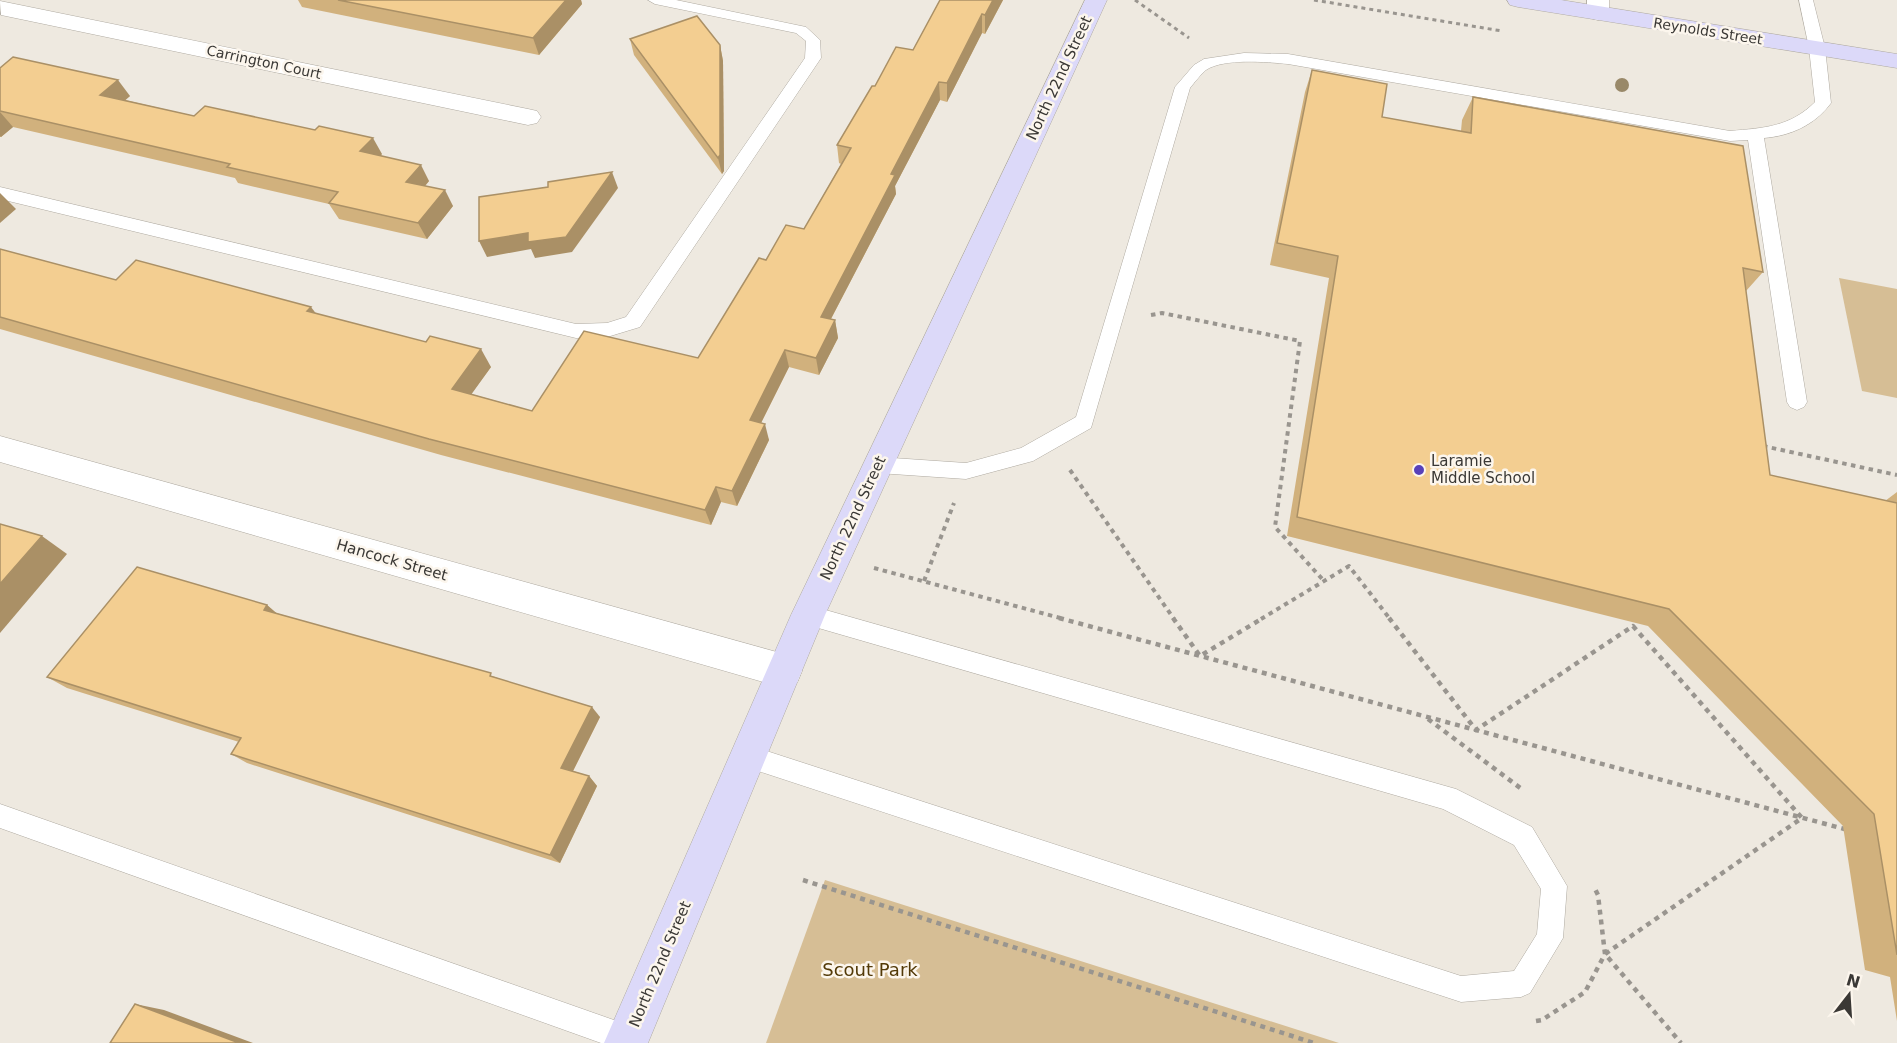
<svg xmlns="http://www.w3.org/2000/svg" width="1897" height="1043" font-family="'DejaVu Sans',sans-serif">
	<rect width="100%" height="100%" fill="#eee9e0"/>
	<g fill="#d6be95">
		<polygon points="1839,278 1897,289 1897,398 1862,391"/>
		<polygon points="825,880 1339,1043 766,1043"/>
	</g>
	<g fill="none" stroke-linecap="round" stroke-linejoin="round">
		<g stroke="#afaaa1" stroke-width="1">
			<g id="lane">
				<polygon points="648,0 676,0 806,27 820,40 821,58 640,327 607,337 576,338 0,199 0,187 576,324 607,323 626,317 805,58 806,41 796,33 655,4"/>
				<path d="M1799,0H1813L1825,48L1831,103C1815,125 1790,136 1764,138L1807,402L1804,407L1797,410L1790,407L1787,402L1748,140L1730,141L1288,64C1267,62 1224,58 1206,70C1200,75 1195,82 1190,88L1091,428L1033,461L966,479L878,473L871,471L868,465L871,459L878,457L966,463L1021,448L1076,417L1175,87L1194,65L1204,59L1244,53L1288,54L1730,131C1764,128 1790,127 1815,102L1809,48Z"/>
				<polygon points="808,605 1456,789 1532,827 1567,886 1563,938 1530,993 1521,997 1461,1002 740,765 736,757 740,749 748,745 1461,976 1514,971 1537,934 1541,889 1514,845 1443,809 808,625 800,622 797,615 800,608"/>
				<polygon points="0,804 628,1025 638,1029 642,1039 640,1043 601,1043 0,828"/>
			</g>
		</g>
		<g stroke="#afaaa1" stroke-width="1">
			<g id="street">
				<polygon points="1587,0 1609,0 1609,13 1606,18 1598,20 1590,18 1587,13"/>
				<polygon points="0,1 528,109 537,111 541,117 537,123 528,125 1,15"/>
				<polygon points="0,436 784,654 797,659 802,671 797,683 784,688 0,462"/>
			</g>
		</g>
		<g stroke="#afaaa1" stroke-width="1">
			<g id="secondary">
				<polygon points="1085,0 1107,0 825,615 648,1043 604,1043 791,615"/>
				<polygon points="1507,0 1561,0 1897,54 1897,68 1518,7 1510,5"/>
			</g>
		</g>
		<g stroke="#99958f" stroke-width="3" stroke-dasharray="4 4" stroke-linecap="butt">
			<polyline points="1135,0 1189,38"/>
			<polyline points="1314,0 1502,31"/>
		</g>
		<g stroke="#99958f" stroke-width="4" stroke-dasharray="4.5 4.5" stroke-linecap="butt">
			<polyline points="1151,315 1162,313 1300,341 1275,527 1324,581"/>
			<polyline points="1763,446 1897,475"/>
			<polyline points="1070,470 1174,619"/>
			<polyline points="874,568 1064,619"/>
			<polyline points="924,581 954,503"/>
			<polyline points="1261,619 1349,566 1390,619"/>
		</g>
		<g stroke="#99958f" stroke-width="4.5" stroke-dasharray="5 5" stroke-linecap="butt">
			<polyline points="1059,618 1848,830"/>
			<polyline points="1173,618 1200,656 1263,618"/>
			<polyline points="1389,618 1476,730 1633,626 1802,818 1605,954 1681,1043"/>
			<polyline points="1428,719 1523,790"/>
			<polyline points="803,880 1314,1043"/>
			<polyline points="1536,1021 1542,1020 1585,992 1605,954 1598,895 1594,887"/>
		</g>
		<use href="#lane" fill="#fff" fill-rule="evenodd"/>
		<use href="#street" fill="#fff" fill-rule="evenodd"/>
		<use href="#secondary" fill="#dcd9f9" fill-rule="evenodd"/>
	</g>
	<circle fill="#998969" cx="1622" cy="85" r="7"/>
	<g fill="#d1b17d">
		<polygon points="298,0 581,0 582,4 539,55 302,7"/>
		<polygon points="940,0 1003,0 985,34 982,33 947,102 940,100 895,186 896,194 831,319 835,320 838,338 819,375 789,367 761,423 769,440 737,506 721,502 711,525 441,455 0,329 0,249 116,280 315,313 491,367 471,394 532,411 698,358 766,260 804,229 841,164 839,163 837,145 875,86 913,50"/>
		<polygon points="630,39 720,45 723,61 724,171 722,174 634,55"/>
		<polygon points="0,68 130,96 125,100 194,116 382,154 380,156 429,181 425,186 453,206 427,239 339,219 329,204 238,183 235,178 13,127 1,137 0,137"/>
		<polygon points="1312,70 1382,117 1461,131 1462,120 1473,97 1763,272 1746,291 1770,475 1885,501 1897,492 1897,1021 1890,977 1865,970 1843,826 1648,626 1287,536 1329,278 1270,265 1305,92"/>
		<polygon points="267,605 276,613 495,677 600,717 573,771 589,776 597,786 560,863 247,763 231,754 239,742 67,688 47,677"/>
	</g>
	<g fill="#aa9066">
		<polygon points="566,0 581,0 582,4 539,55 533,38"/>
		<polygon points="993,0 1003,0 985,34 985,15"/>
		<polygon points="982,14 982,33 947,102 947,83"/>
		<polygon points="720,45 723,61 724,171 722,174 718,158"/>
		<polygon points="118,80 130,96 113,111 100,95"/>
		<polygon points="939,82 940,100 895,186 896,194 823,334 821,317 891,174"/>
		<polygon points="0,112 13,127 1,137 0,136"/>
		<polygon points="373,138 382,154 370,167 360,151"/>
		<polygon points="421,165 429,181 415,198 406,182"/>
		<polygon points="612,172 618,188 572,252 535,258 531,249 487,257 479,241 528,233"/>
		<polygon points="445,190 453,206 427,239 418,223"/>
		<polygon points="0,193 16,209 0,223"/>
		<polygon points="311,307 324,324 307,311"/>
		<polygon points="835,320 838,338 819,375 816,358"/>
		<polygon points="481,349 491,367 463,406 452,389"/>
		<polygon points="785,350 789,367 754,437 750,420"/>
		<polygon points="765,424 769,440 737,506 732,491"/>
		<polygon points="716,487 721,502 711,525 705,510"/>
		<polygon points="42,536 67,554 0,633 0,584"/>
		<polygon points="267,605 281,617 264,610"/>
		<polygon points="592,707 600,717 570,777 561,768"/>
		<polygon points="589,776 597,786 560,863 550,855"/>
		<polygon points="135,1004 164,1010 253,1043 239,1043"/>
	</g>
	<g fill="#f3ce91" stroke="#aa9066" stroke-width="1.5">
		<polygon points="338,0 566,0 533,38"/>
		<polygon points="940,0 993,0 985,15 982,14 947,83 939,82 891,174 895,175 821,317 835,320 816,358 785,350 750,420 765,424 732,491 716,487 705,510 429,439 0,317 0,249 116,280 136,260 311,307 307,311 426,342 430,336 481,349 452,389 532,411 584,331 698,358 759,258 766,260 786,225 804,229 851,148 837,145 872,86 875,86 896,47 913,50"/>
		<polygon points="697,16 720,45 720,155 718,158 630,39"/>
		<polygon points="13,57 118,80 100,95 194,116 205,106 315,130 319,126 373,138 360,151 421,165 406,182 445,190 418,223 329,203 338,192 227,167 230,164 0,111 0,68"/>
		<polygon points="1312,70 1387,84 1382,117 1471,133 1473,97 1743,146 1763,272 1743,268 1770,475 1897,503 1897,955 1874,814 1669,609 1297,517 1338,256 1277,243"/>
		<polygon points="612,172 566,237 528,242 528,233 479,241 479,197 548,187 548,182"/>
		<polygon points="0,524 42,536 0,584"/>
		<polygon points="137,567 267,605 264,610 491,673 490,676 592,707 561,768 589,776 550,855 231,754 241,738 47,677"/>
		<polygon points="135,1004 239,1043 110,1043"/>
	</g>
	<circle fill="#5841b9" stroke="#fcf6ed" stroke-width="2" cx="1419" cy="470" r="6"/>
	<g text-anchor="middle" stroke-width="5" stroke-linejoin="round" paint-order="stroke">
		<g font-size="14" fill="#3a3835" stroke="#fcf6ed">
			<text transform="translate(1708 31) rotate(9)" y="5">Reynolds Street</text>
			<text transform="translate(264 62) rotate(12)" y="5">Carrington Court</text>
		</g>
		<g font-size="15" fill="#3a3835" stroke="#fcf6ed">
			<text transform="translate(1059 78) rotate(-65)" y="5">North 22nd Street</text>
			<text transform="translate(853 518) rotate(-65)" y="5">North 22nd Street</text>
			<text transform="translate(392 560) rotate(16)" y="5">Hancock Street</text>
			<text transform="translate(660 964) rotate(-67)" y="5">North 22nd Street</text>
		</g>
		<g font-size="15" fill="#3a3835" stroke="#fcf6ed" text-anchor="start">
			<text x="1431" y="466">Laramie<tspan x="1431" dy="17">Middle School</tspan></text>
		</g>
		<g font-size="18" fill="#533a08" stroke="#fcf6ed">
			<text x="870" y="976">Scout Park</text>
		</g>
	</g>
	<g transform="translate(1849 995) rotate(17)" stroke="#fcf6ed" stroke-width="4.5" paint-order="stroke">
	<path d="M0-4.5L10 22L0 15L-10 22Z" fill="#3a3835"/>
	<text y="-9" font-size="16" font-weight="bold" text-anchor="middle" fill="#3a3835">N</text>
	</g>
</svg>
